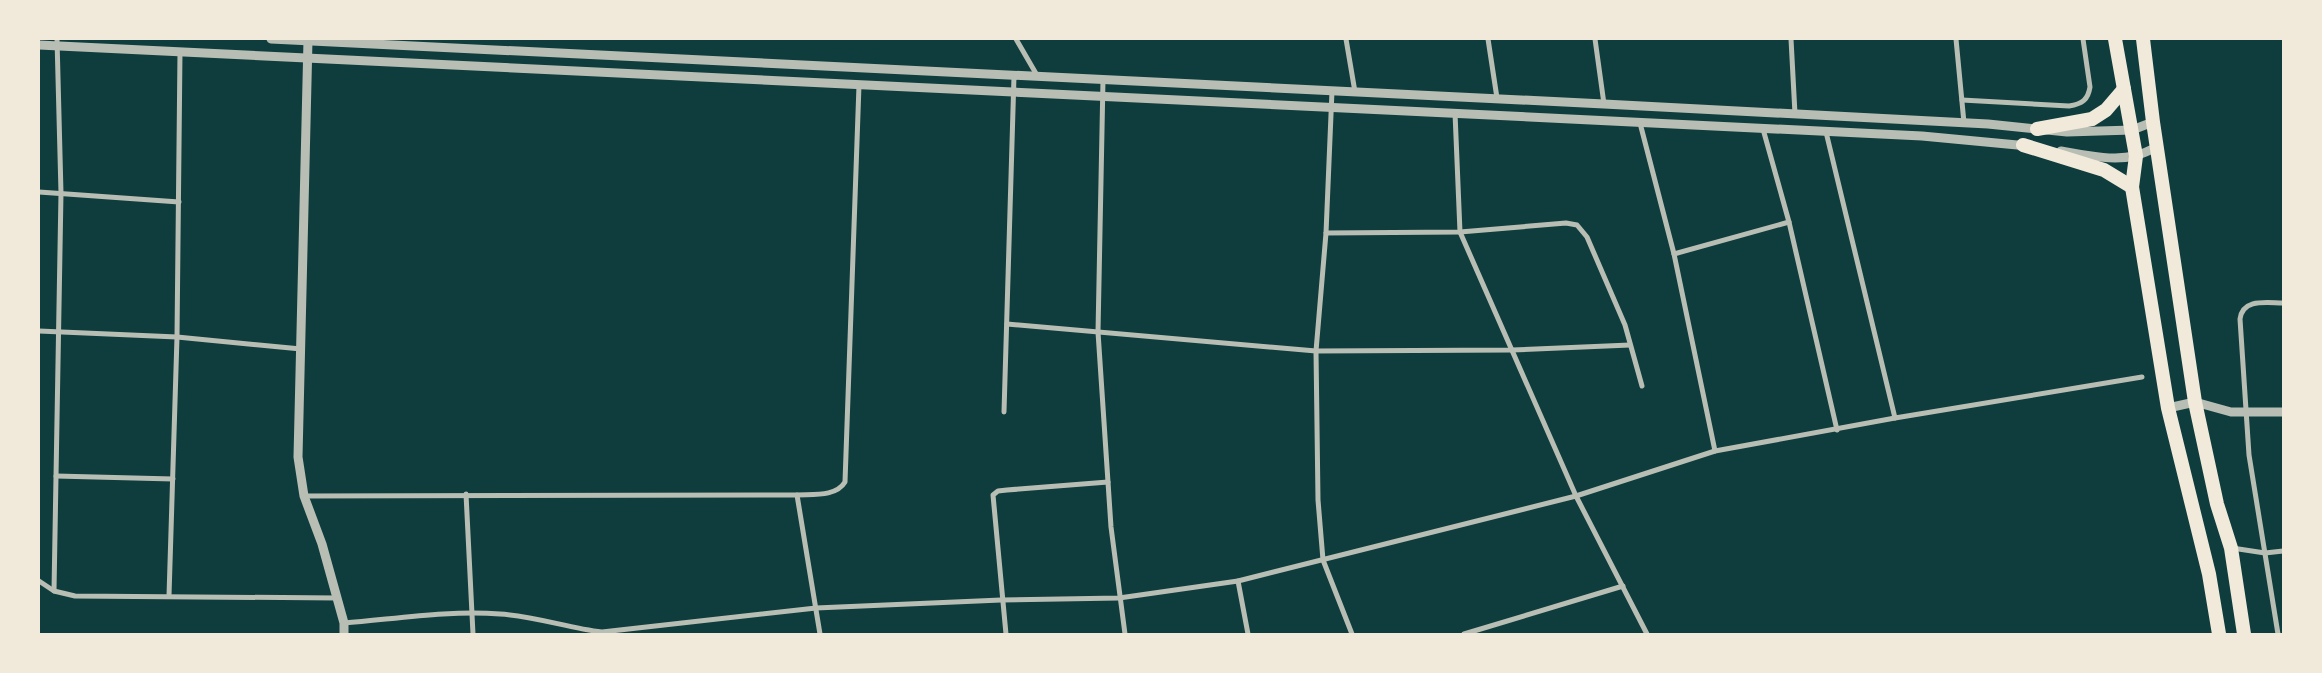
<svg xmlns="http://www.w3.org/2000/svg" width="2322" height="673" font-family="Cabin,sans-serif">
	<rect width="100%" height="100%" fill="#0f3d3e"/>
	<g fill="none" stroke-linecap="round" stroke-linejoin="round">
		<g stroke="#b8beb3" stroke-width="5">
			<polyline points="1016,39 1038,77"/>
			<polyline points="1346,39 1355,92"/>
			<polyline points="1488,39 1497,98"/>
			<polyline points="1595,39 1604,104"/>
			<polyline points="1791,39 1795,114"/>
			<polyline points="1956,39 1964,123"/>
			<polyline points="1103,80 1098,332 1111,527 1125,634"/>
			<polyline points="1332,91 1326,233 1316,351 1318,500 1323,560 1352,634"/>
			<path d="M1962,100L2069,106C2082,104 2088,100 2090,87L2083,39"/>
			<polyline points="1455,113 1460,232 1576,496 1647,634"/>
			<polyline points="1640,123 1674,254 1715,451"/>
			<polyline points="1763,129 1789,222 1837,430"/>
			<polyline points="1826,132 1895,418 2142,377"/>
			<polyline points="39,192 179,202"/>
			<polyline points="1326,233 1460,232 1566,223 1577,225 1587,237 1625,325 1642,386"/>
			<polyline points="1674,254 1789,222"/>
			<polyline points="1007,324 1316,351 1512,350 1630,345"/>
			<polyline points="39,331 177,337 301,349"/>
			<polyline points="1004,412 1014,76"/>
			<polyline points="56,476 173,479"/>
			<polyline points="466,494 473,634"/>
			<path d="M797,495C813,494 836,497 845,482L859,85"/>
			<polyline points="304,496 797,495 820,634"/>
			<polyline points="2232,548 2265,553 2283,551"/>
			<polyline points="39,581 54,591 75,596 337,598"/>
			<polyline points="1238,581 1248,634"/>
			<polyline points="54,591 61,193 57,39"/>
			<polyline points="169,596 177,337 180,52"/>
			<path d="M344,623C395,619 449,610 500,614C535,616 568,628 602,632L816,608L1001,600L1119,598L1238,581L1576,496L1715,451L1895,418"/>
			<polyline points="1006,634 993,495 998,491 1007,490 1108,482"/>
			<polyline points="1464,634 1623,586"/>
			<path d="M2278,634L2249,455L2240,319C2243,298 2267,303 2283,303"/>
		</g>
		<g stroke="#b8beb3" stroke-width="9">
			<polyline points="271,39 1604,104 1988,124 2067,132 2132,130 2153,122"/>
			<polyline points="308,40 298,457 304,496 322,544 344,623 344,634"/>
			<polyline points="39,45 1922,136 2028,146"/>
			<path d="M2061,151C2085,155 2111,161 2135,156C2143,154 2150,150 2157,147"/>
			<polyline points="2168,408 2195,402 2231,412 2283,412"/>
		</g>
		<g stroke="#f1e9da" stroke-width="14">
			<polyline points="2115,39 2136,156 2132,187 2168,408 2209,574 2219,634"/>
			<polyline points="2143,39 2153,122 2195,402 2217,504 2231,548 2244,634"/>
			<polyline points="2037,129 2092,119 2106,110 2124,89"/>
			<polyline points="2023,145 2104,170 2132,187"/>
		</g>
	</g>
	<rect width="2322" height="673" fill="none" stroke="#f1e9da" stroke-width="80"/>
</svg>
